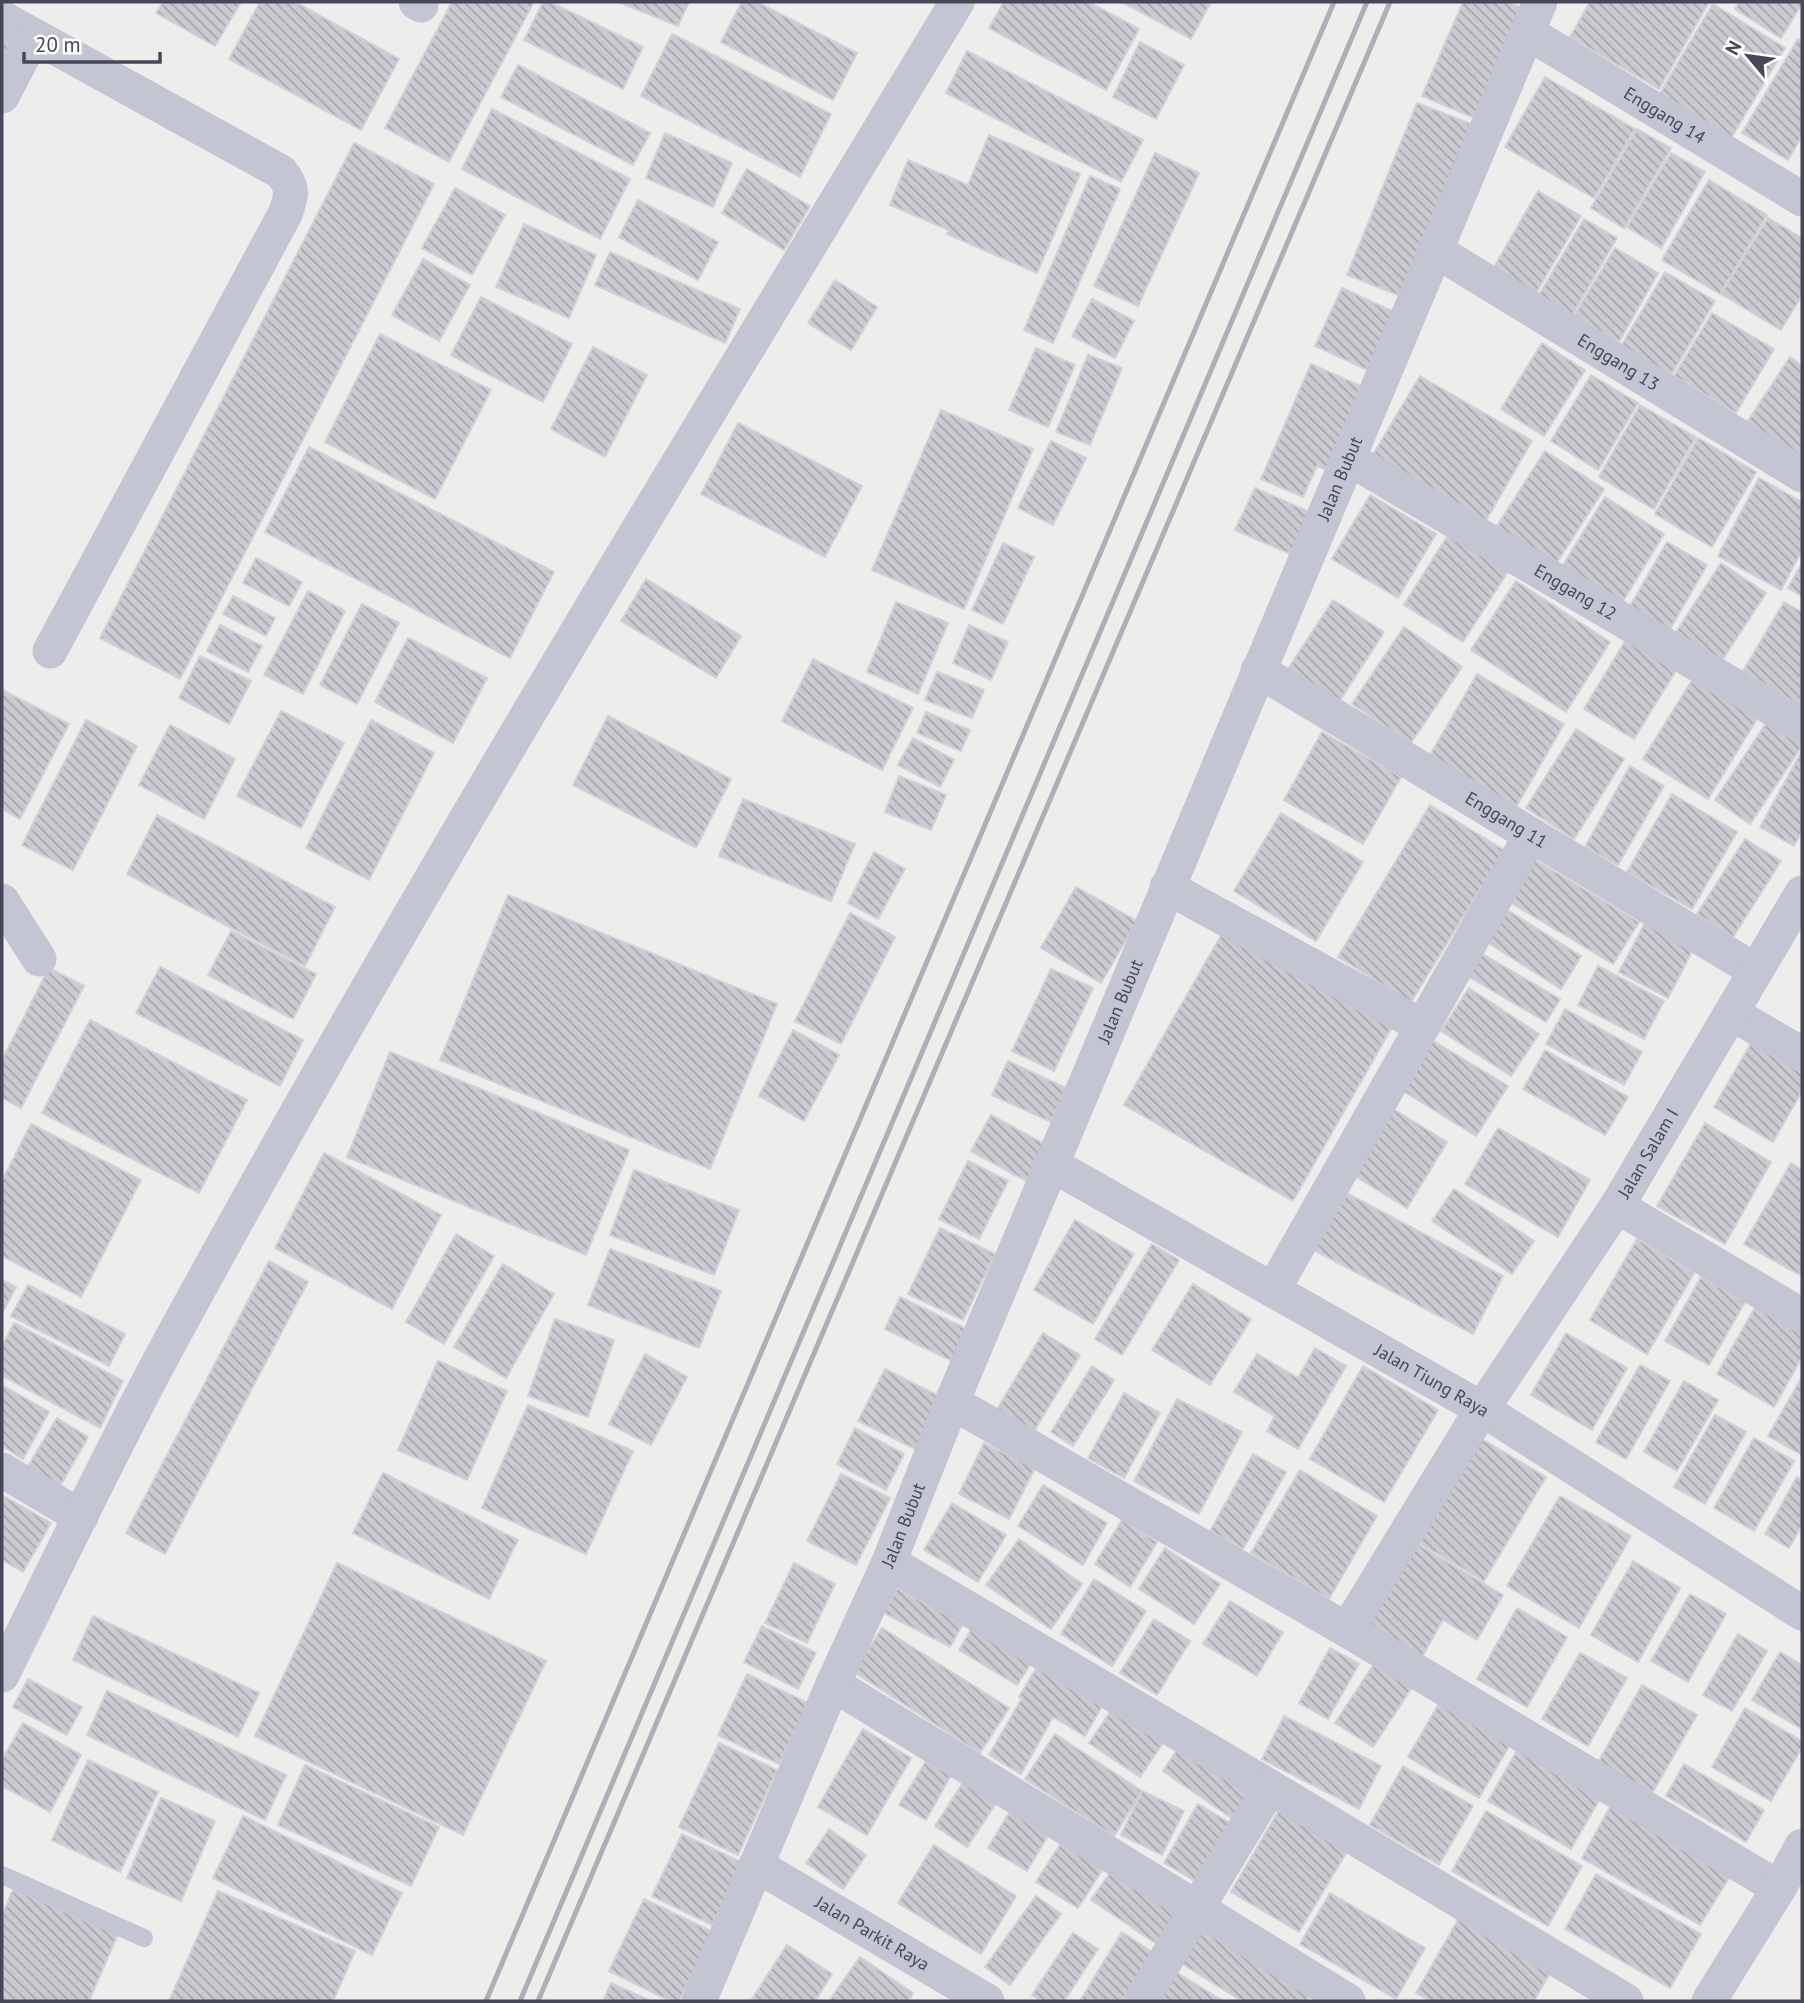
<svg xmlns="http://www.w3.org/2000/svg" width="1804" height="2003" font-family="'PT Sans',sans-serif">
	<defs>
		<pattern id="building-back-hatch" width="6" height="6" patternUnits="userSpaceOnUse" patternTransform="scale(1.75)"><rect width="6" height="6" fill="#cacad0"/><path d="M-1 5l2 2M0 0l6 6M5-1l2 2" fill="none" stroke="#a6a6ac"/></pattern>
	</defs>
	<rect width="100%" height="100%" fill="#eeedec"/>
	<g fill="url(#building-back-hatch)" stroke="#d1d0d7" stroke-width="2">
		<polygon points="163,2 241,2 215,46 156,13"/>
		<polygon points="260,2 295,2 399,59 361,130 229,59"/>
		<polygon points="452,2 534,2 449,162 385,128"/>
		<polygon points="543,2 550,2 643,47 623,89 524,40"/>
		<polygon points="618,2 689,2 678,26"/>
		<polygon points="742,2 757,2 857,53 833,100 721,42"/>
		<polygon points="1004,2 1089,2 1139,29 1106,90 989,28"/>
		<polygon points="1122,2 1211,2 1191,39"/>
		<polygon points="1463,2 1508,2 1527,10 1479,120 1422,96"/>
		<polygon points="1590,2 1705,2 1708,4 1659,89 1570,37"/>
		<polygon points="1740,2 1802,2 1802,4 1781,38 1735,9"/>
		<polygon points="1713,4 1785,48 1731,138 1659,95"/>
		<polygon points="2,31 15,39 2,61"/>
		<polygon points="672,34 831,114 800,177 641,96"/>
		<polygon points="1798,39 1802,42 1802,136 1788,160 1742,133"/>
		<polygon points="1140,42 1184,65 1156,119 1113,97"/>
		<polygon points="967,51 1143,140 1121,182 946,93"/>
		<polygon points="518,65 650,133 633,165 501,97"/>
		<polygon points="1545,77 1635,129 1594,198 1505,147"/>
		<polygon points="1417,103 1479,127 1408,299 1347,275"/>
		<polygon points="492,109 630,179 600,239 462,169"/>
		<polygon points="1637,129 1671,148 1624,228 1591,208"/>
		<polygon points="665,133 732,163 713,207 646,178"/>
		<polygon points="989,135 1080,174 1037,273 947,234 949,230 890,205 908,160 968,185"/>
		<polygon points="354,143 434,184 180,679 100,638"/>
		<polygon points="1155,153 1199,173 1138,306 1094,286"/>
		<polygon points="1671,153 1705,172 1661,248 1627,227"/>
		<polygon points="747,169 810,206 784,250 722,213"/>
		<polygon points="1090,176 1120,189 1053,343 1024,330"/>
		<polygon points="1709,180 1767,215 1720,294 1662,260"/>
		<polygon points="455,188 505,215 472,275 422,248"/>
		<polygon points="1538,191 1581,216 1536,293 1493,269"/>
		<polygon points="638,200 718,242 698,280 619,237"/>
		<polygon points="1768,218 1802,238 1802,295 1781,330 1721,294"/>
		<polygon points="1584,219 1617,238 1572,315 1539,295"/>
		<polygon points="524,224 596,255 569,318 496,287"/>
		<polygon points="1615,248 1658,273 1619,342 1574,316"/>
		<polygon points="610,252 740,309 725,343 595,285"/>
		<polygon points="423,259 470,285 439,341 392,315"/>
		<polygon points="1665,272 1715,301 1670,377 1620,348"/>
		<polygon points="835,280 877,307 851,350 808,323"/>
		<polygon points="1342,288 1403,316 1376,374 1315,346"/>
		<polygon points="481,297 572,344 543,402 451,355"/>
		<polygon points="1092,299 1134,321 1115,358 1072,336"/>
		<polygon points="1712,313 1774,349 1736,413 1674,376"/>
		<polygon points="380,334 491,390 435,499 325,442"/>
		<polygon points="1542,343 1585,370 1544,436 1501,409"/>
		<polygon points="593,347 647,375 605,457 551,429"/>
		<polygon points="1036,348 1075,365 1048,427 1009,410"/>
		<polygon points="1088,355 1122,368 1090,445 1056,432"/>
		<polygon points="1790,357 1802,366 1802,456 1746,424"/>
		<polygon points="1311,364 1372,391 1335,474 1317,466 1303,497 1261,479"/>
		<polygon points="1591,375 1638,403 1598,470 1551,441"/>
		<polygon points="1420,376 1532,441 1484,524 1371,458"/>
		<polygon points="1640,405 1696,437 1654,509 1599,477"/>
		<polygon points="941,410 1033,449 964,609 872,570"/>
		<polygon points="738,423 862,486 825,557 701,494"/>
		<polygon points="1698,438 1756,472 1712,547 1655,514"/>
		<polygon points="1051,441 1086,458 1053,525 1018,508"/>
		<polygon points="309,447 554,572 510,658 265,532"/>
		<polygon points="1545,451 1604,489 1554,567 1495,529"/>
		<polygon points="1759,478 1802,502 1802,550 1781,590 1718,556"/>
		<polygon points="1255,488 1316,515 1297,557 1235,530"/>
		<polygon points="1370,495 1436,534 1398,598 1332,559"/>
		<polygon points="1605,497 1664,534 1620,606 1560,570"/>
		<polygon points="1455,524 1514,562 1463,642 1404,605"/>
		<polygon points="1667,542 1707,565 1669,631 1629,608"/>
		<polygon points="1003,543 1034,557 1003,624 972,610"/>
		<polygon points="256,558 302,582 289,606 243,583"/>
		<polygon points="1721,563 1766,593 1721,662 1676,632"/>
		<polygon points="1802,563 1802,596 1788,588"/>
		<polygon points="646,579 741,636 716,678 621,621"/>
		<polygon points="1516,581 1610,642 1566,712 1471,650"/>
		<polygon points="308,591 345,611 303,694 264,675"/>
		<polygon points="233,596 275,618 266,636 223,614"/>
		<polygon points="1333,600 1384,632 1337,705 1286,672"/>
		<polygon points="896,602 948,623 918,694 867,672"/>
		<polygon points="1784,602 1802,612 1801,706 1743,671"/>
		<polygon points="362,604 399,623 357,704 320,685"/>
		<polygon points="220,625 262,646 248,672 207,651"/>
		<polygon points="969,625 1008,642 991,680 953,663"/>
		<polygon points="1404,627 1462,667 1411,743 1352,704"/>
		<polygon points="1630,633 1680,664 1634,739 1584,709"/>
		<polygon points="408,638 487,678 453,743 375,702"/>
		<polygon points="200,656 251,681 229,724 179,698"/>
		<polygon points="813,659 913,708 882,770 782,721"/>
		<polygon points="937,672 984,690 972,718 925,700"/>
		<polygon points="1477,674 1564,724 1516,807 1429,757"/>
		<polygon points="1694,677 1758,717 1708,799 1643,759"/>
		<polygon points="2,690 69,724 20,819 2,809"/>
		<polygon points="281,711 344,743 301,828 237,796"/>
		<polygon points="926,712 970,730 961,751 917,733"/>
		<polygon points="1773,713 1802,733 1802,746 1750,824 1715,800"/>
		<polygon points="608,716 731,779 696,848 573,785"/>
		<polygon points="86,720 137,746 73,870 22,845"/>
		<polygon points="371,720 434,753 369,880 306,848"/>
		<polygon points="170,725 235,759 204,819 139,785"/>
		<polygon points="1576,729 1624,759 1574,839 1526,808"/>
		<polygon points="1322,732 1401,777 1363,844 1284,800"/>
		<polygon points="913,738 954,760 940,787 898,765"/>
		<polygon points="1802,751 1802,831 1794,846 1760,827"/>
		<polygon points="1630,766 1664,786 1618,865 1585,847"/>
		<polygon points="899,776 946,795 931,830 885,812"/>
		<polygon points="1672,794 1737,832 1692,909 1627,872"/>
		<polygon points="743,799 855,844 831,901 719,856"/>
		<polygon points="1430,805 1504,850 1411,1002 1338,957"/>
		<polygon points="1281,813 1363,862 1316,941 1234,891"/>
		<polygon points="157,815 335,907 305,966 127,874"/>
		<polygon points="1745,839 1781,861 1733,937 1697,914"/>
		<polygon points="874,852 905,869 878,919 848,903"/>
		<polygon points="1524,853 1639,922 1613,964 1498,895"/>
		<polygon points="1076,887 1137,921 1101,983 1041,948"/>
		<polygon points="508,895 777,1004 710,1169 440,1060"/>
		<polygon points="1496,903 1581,956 1561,989 1477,936"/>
		<polygon points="850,913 895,937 841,1044 795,1021"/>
		<polygon points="1646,921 1695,946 1668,998 1619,972"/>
		<polygon points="1228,923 1396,1020 1293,1201 1124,1105"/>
		<polygon points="231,931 316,974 293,1019 208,975"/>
		<polygon points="1477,951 1560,999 1546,1022 1464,974"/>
		<polygon points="1598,966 1664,1001 1644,1039 1578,1005"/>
		<polygon points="160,967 303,1040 280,1086 136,1013"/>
		<polygon points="49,968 84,986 21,1108 2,1098 2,1060"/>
		<polygon points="1051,969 1093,988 1054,1071 1012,1051"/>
		<polygon points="1469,988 1539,1034 1511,1076 1441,1031"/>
		<polygon points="1565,1009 1642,1052 1624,1085 1546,1044"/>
		<polygon points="90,1020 247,1100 199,1193 42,1113"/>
		<polygon points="793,1030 839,1055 804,1121 759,1096"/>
		<polygon points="1757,1033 1802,1060 1802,1091 1773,1142 1714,1107"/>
		<polygon points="1425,1036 1508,1086 1476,1136 1395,1086"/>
		<polygon points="1545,1050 1628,1097 1605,1135 1523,1089"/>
		<polygon points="390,1052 629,1150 586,1255 347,1157"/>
		<polygon points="1008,1061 1066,1088 1051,1122 992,1095"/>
		<polygon points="1385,1104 1447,1142 1407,1208 1345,1170"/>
		<polygon points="991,1115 1050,1147 1030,1183 971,1151"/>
		<polygon points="1705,1123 1771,1162 1725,1244 1657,1206"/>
		<polygon points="31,1124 141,1180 81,1297 2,1256 2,1181"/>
		<polygon points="1498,1128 1590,1180 1558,1237 1465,1184"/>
		<polygon points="324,1153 441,1215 392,1309 275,1248"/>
		<polygon points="968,1161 1008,1181 979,1239 939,1219"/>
		<polygon points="1791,1163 1802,1170 1802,1276 1744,1244"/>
		<polygon points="634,1170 739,1210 714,1275 610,1235"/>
		<polygon points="1454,1189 1534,1241 1512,1274 1432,1221"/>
		<polygon points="1341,1190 1503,1276 1473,1334 1310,1248"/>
		<polygon points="1075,1220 1134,1254 1093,1324 1034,1290"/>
		<polygon points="940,1228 995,1254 963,1320 908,1294"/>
		<polygon points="456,1234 494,1256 444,1344 406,1322"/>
		<polygon points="1637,1239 1694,1273 1647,1354 1590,1320"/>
		<polygon points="1152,1244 1179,1260 1122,1355 1095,1339"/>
		<polygon points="610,1249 721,1291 699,1348 588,1305"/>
		<polygon points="269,1261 308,1282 165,1554 126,1533"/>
		<polygon points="503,1264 554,1294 506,1378 454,1347"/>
		<polygon points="1701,1277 1745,1302 1709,1365 1665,1341"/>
		<polygon points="2,1280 16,1287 2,1314"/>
		<polygon points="1193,1284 1251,1319 1210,1385 1152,1350"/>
		<polygon points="28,1285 125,1334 109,1366 11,1316"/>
		<polygon points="900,1297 973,1332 958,1364 885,1329"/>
		<polygon points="1757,1304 1802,1330 1802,1357 1774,1407 1717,1374"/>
		<polygon points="555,1319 614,1340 588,1417 528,1396"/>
		<polygon points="14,1323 123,1381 100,1428 2,1376 2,1346"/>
		<polygon points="1043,1333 1080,1355 1033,1433 996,1411"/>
		<polygon points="1566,1333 1627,1368 1592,1430 1531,1395"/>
		<polygon points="1315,1348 1346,1366 1298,1449 1267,1431 1275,1416 1234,1392 1257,1354 1298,1378"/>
		<polygon points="645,1354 687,1377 651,1445 609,1424"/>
		<polygon points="438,1361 507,1391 467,1480 398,1450"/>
		<polygon points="1640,1365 1670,1381 1626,1459 1596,1442"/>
		<polygon points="1092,1366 1114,1380 1073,1446 1051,1432"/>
		<polygon points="1363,1366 1438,1410 1384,1502 1310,1459"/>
		<polygon points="885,1369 943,1398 917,1450 858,1421"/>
		<polygon points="1802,1377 1802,1455 1768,1436"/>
		<polygon points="1684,1381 1718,1400 1677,1471 1644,1452"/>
		<polygon points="2,1385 49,1412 23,1459 2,1446"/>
		<polygon points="1124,1393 1160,1413 1124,1478 1088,1458"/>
		<polygon points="1177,1399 1242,1432 1199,1514 1134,1481"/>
		<polygon points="528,1405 633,1451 586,1554 482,1508"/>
		<polygon points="1715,1415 1746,1432 1705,1504 1674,1487"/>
		<polygon points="57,1418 88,1437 59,1488 27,1468"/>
		<polygon points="855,1428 904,1454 886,1490 837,1464"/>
		<polygon points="1475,1435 1546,1477 1484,1581 1414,1540"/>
		<polygon points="1754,1438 1794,1461 1754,1531 1714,1508"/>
		<polygon points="984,1443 1035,1468 1009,1519 959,1494"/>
		<polygon points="1253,1454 1286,1472 1243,1549 1210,1531"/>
		<polygon points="1300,1470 1377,1516 1329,1599 1251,1553"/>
		<polygon points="383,1473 518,1540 489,1599 353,1533"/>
		<polygon points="841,1474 890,1498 856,1565 807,1541"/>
		<polygon points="1797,1477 1802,1480 1802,1525 1789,1548 1765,1534"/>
		<polygon points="1043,1485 1107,1523 1083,1565 1018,1526"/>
		<polygon points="2,1495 51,1523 23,1572 2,1560"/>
		<polygon points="1560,1496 1631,1536 1579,1628 1507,1586"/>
		<polygon points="952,1503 1006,1535 978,1582 924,1550"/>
		<polygon points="1122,1520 1157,1542 1130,1587 1095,1564"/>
		<polygon points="1407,1538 1503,1595 1477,1640 1443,1620 1416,1667 1354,1630"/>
		<polygon points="1019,1539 1082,1584 1051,1629 986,1585"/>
		<polygon points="1165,1548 1220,1584 1194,1624 1139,1589"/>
		<polygon points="1633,1561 1680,1588 1638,1662 1591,1635"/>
		<polygon points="337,1563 546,1661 463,1835 255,1736"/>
		<polygon points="794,1563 835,1584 807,1643 765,1623"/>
		<polygon points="1094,1579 1146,1611 1112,1666 1061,1634"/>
		<polygon points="897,1588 963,1624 950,1647 884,1613"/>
		<polygon points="1690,1594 1726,1614 1688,1682 1651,1661"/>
		<polygon points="1230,1601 1283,1632 1257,1676 1203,1644"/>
		<polygon points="1517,1608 1567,1637 1527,1707 1477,1679"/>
		<polygon points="93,1616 259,1693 238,1737 73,1660"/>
		<polygon points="1154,1619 1190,1641 1157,1695 1120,1673"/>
		<polygon points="976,1621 1035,1657 1017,1685 959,1650"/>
		<polygon points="762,1626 816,1653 798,1689 744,1662"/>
		<polygon points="882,1628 1009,1708 980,1753 854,1672"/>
		<polygon points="1738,1634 1767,1651 1732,1711 1703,1695"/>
		<polygon points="1330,1648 1359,1664 1328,1719 1299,1703"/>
		<polygon points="1780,1652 1802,1665 1802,1729 1752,1700"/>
		<polygon points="1580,1653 1627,1678 1588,1746 1542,1719"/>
		<polygon points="1044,1655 1109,1694 1085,1736 1053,1717 1021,1774 989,1755 1022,1698 1019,1697"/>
		<polygon points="1376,1661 1413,1686 1373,1747 1335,1723"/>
		<polygon points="747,1674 808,1703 779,1764 718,1735"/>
		<polygon points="28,1679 82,1707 67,1735 13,1707"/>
		<polygon points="1642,1685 1697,1715 1651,1795 1597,1764"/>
		<polygon points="107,1691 286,1775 265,1820 87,1735"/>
		<polygon points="1441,1700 1512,1741 1479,1798 1408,1757"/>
		<polygon points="1117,1702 1167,1737 1140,1777 1089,1743"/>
		<polygon points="1745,1708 1802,1741 1802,1747 1771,1801 1712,1767"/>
		<polygon points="1284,1716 1381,1766 1359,1809 1262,1759"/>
		<polygon points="23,1723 81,1755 50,1812 2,1786 2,1760"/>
		<polygon points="863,1729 911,1758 867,1835 818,1807"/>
		<polygon points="1055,1734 1142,1791 1114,1836 1025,1779"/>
		<polygon points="1183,1741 1256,1791 1236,1821 1163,1771"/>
		<polygon points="719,1743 777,1770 738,1855 679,1827"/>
		<polygon points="1519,1747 1602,1795 1571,1849 1488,1801"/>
		<polygon points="88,1760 158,1792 120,1872 52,1840"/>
		<polygon points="926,1761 951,1775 926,1820 899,1805"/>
		<polygon points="1684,1764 1764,1810 1746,1842 1666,1796"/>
		<polygon points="305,1765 439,1827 411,1886 278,1825"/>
		<polygon points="1403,1766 1473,1806 1439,1865 1370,1825"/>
		<polygon points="970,1772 1003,1793 967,1847 935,1826"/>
		<polygon points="1142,1791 1184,1811 1162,1855 1121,1835"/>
		<polygon points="161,1798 215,1821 181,1901 127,1878"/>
		<polygon points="1198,1804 1230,1823 1197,1882 1164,1863"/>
		<polygon points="1013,1806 1052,1829 1027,1871 988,1848"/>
		<polygon points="1281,1807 1349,1848 1299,1932 1231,1892"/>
		<polygon points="1610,1807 1730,1876 1700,1925 1582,1858"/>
		<polygon points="1486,1811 1582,1866 1548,1926 1452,1871"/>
		<polygon points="243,1816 402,1893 372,1955 213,1878"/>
		<polygon points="829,1829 866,1855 843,1889 806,1863"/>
		<polygon points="682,1834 743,1863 712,1925 652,1896"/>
		<polygon points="1066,1835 1108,1861 1078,1908 1036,1882"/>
		<polygon points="934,1845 1016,1896 981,1954 898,1903"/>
		<polygon points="1112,1870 1186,1920 1166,1950 1091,1900"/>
		<polygon points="1596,1874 1701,1934 1670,1988 1565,1929"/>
		<polygon points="13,1889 118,1934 89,2001 2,2001 2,1916"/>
		<polygon points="218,1891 355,1951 333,2001 169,2001"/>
		<polygon points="1330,1893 1425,1948 1396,1999 1300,1944"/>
		<polygon points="1036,1896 1061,1914 1010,1985 985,1967"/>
		<polygon points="644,1899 713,1932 679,2001 670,2001 609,1971"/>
		<polygon points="1463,1911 1555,1964 1534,2001 1431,2001 1416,1993"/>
		<polygon points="1203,1916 1315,1987 1306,2001 1242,2001 1176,1960"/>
		<polygon points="1122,1932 1152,1952 1122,2001 1080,2001"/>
		<polygon points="1073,1933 1098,1949 1064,2001 1041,2001 1032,1995"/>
		<polygon points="787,1945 832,1974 815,2001 756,2001 752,1999"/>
		<polygon points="860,1957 913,1993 908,2001 829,2001"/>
		<polygon points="1171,1969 1223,2001 1151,2001"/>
		<polygon points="611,1983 651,2001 603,2001"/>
	</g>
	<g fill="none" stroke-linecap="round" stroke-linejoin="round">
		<polyline stroke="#c3c5d2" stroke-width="18" points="2,1875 144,1938"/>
		<g stroke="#c3c5d2" stroke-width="35">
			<polyline points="416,2 421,5"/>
			<path d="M2,18L281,172C294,188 292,195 285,214L50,651"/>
			<path id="s1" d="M1527,32L1802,199"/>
			<polyline points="2,96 33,37"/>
			<path id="s2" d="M1435,250L1802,475"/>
			<path id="s3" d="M1348,458L1802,726"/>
			<path id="s4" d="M1258,670L1756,971"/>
			<polyline points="1167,887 1422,1026"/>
			<polyline points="2,901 39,959"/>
			<polyline points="1731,1013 1802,1054"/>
			<path id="s5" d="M1051,1164L1482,1409L1802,1613"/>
			<polyline points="1617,1206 1802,1316"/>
			<polyline points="1273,1290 1531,835"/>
			<polyline points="952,1402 1347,1630 1779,1888"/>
			<polyline points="2,1470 81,1517"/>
			<polyline points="889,1562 1270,1787 1626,2001"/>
			<path id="s6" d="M1347,1630L1482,1409L1617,1206L1802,893"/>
			<path d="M2,1675C58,1563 112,1448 172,1338C419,884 690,444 957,2"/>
			<polyline points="833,1684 1348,2001"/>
			<path id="s7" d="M756,1865L987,2001"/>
			<path id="s8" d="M699,2001L833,1684L889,1562L952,1402L1540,2"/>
			<polyline points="1141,2001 1270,1787"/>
			<polyline points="1709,2001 1779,1888 1802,1846"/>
		</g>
		<g stroke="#aeaeb6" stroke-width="5">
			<polyline points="486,2001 1334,2"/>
			<polyline points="520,2001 1367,2"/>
			<polyline points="538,2001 1390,2"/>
		</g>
	</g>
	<g text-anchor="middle" stroke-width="7" stroke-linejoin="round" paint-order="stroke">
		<g font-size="18" fill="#464857" stroke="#fff">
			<text dy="6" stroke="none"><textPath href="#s1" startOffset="161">Enggang 14</textPath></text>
			<text dy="6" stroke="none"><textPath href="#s2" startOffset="215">Enggang 13</textPath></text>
			<text dy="6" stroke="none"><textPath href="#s8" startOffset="1652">Jalan Bubut</textPath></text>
			<text dy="6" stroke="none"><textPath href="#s3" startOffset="264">Enggang 12</textPath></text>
			<text dy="6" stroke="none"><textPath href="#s4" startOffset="290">Enggang 11</textPath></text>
			<text dy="6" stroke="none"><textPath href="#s8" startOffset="1085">Jalan Bubut</textPath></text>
			<text dy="6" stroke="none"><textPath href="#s6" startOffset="564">Jalan Salam I</textPath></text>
			<text dy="6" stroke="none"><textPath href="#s5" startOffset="438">Jalan Tiung Raya</textPath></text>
			<text dy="6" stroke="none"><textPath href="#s8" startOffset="518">Jalan Bubut</textPath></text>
			<text dy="6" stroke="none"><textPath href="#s7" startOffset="135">Jalan Parkit Raya</textPath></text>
		</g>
	</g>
	<rect width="1804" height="2003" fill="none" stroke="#464857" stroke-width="7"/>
	<g transform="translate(1748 56) rotate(299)" stroke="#ffffff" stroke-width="5" paint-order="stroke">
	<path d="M0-5L12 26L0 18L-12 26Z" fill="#464857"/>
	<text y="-10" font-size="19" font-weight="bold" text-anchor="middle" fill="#464857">N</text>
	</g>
	<path d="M24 52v10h136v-10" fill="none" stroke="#464857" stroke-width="3.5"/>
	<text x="35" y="52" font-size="21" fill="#464857" stroke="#ffffff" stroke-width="5" paint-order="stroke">20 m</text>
</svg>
